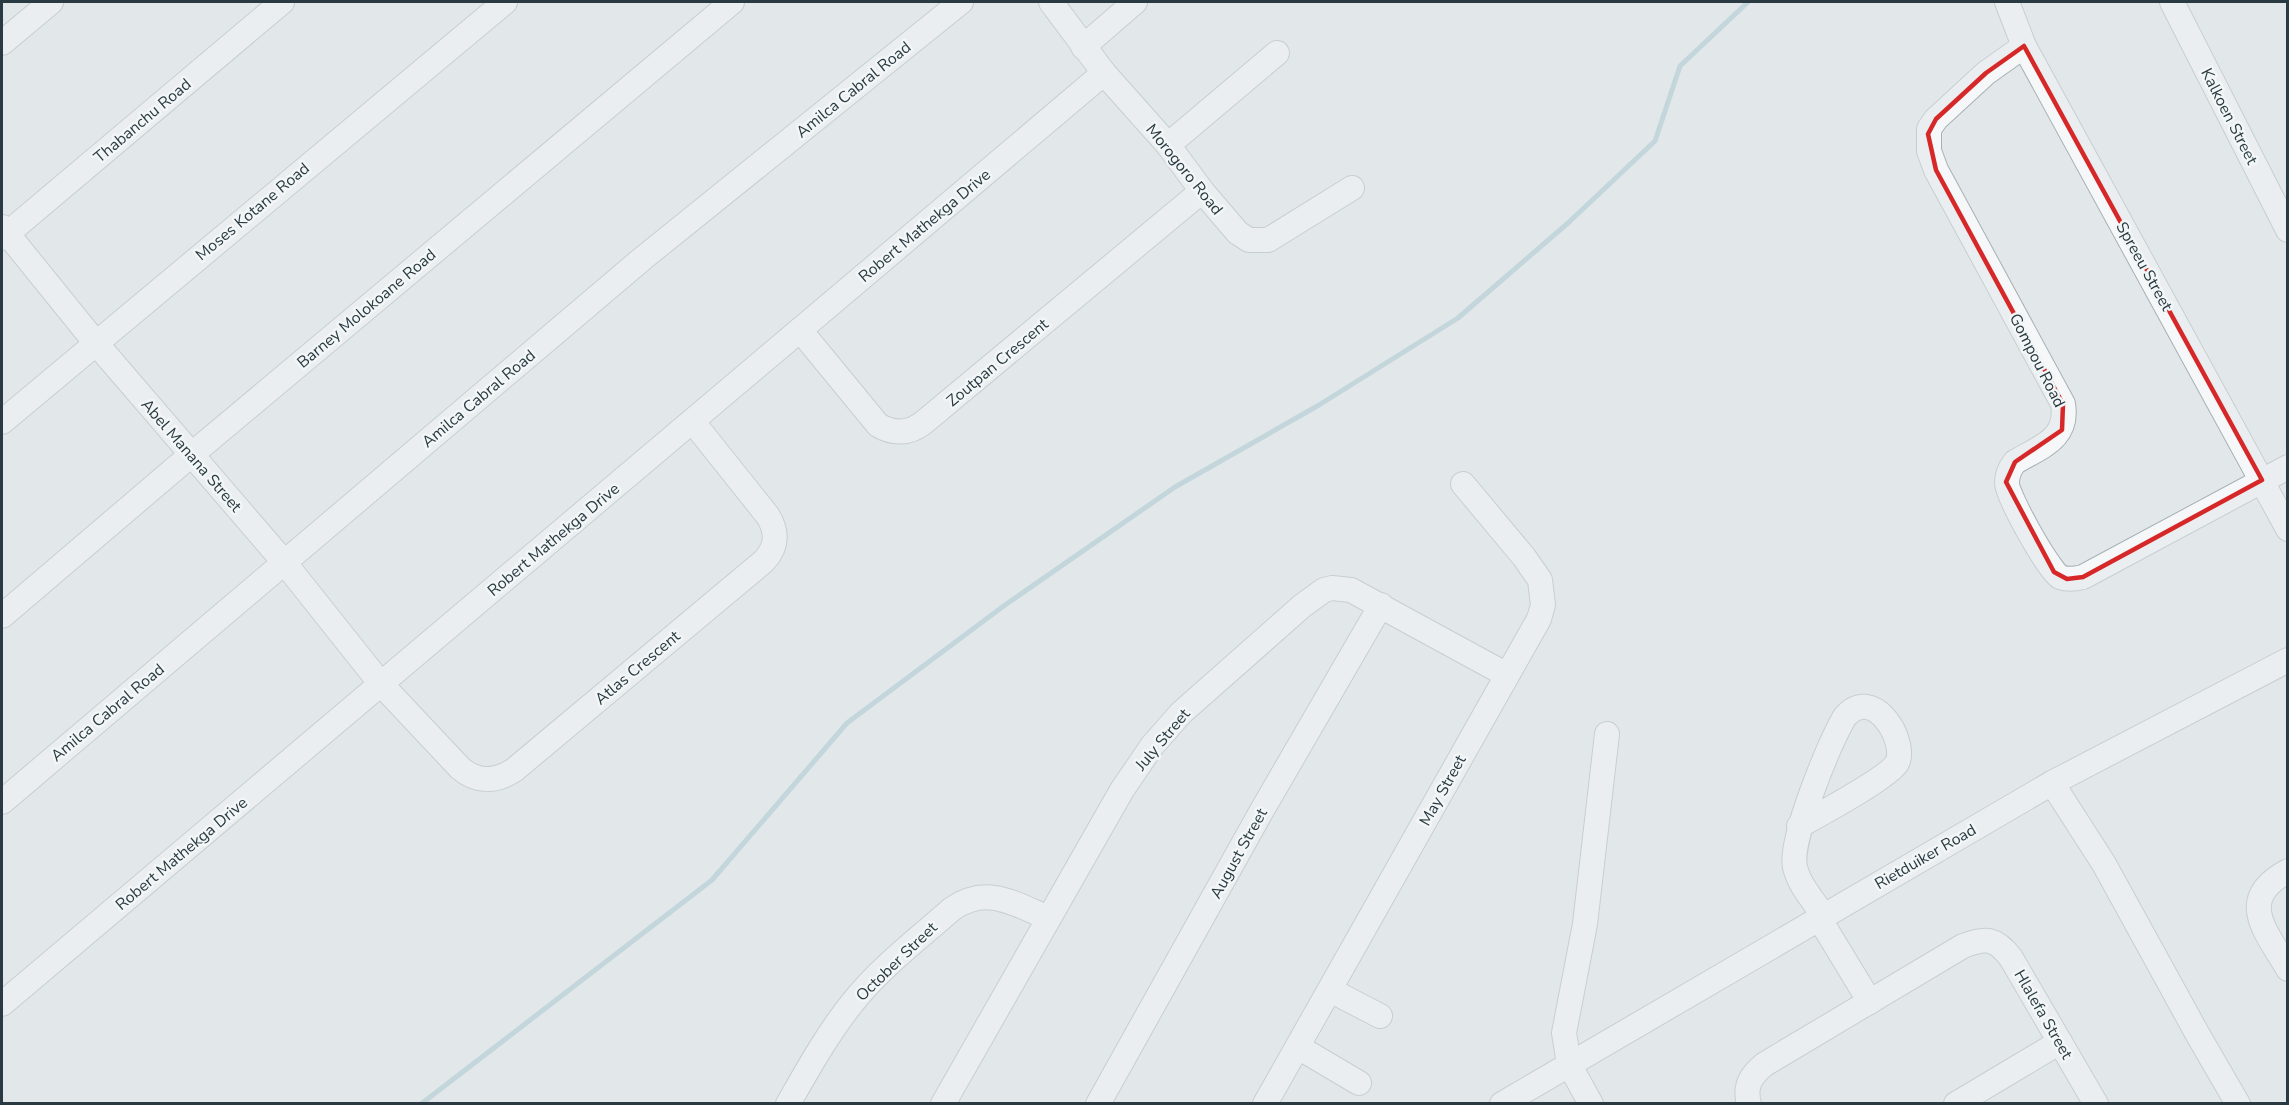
<svg xmlns="http://www.w3.org/2000/svg" width="2289" height="1105" font-family="'Nunito Sans',sans-serif">
	<rect width="100%" height="100%" fill="#e2e8ea"/>
	<g fill="none" stroke-linecap="round" stroke-linejoin="round">
		<polyline stroke="#9dc0ca" stroke-width="5" points="421,1104 712,880 847,723 1005,605 1175,487 1319,405 1458,318 1568,223 1655,141 1680,66 1748,2"/>
		<g stroke="#a7b0b4" stroke-width="26">
			<g id="minor">
				<polyline points="1051,2 1104,73 1168,145 1202,191 1238,233 1249,240 1268,240 1352,188"/>
				<polyline points="2007,2 2024,46 2288,529"/>
				<polyline points="2172,2 2288,230"/>
				<polyline points="2,43 51,2"/>
				<path d="M2024,46L1986,73L1936,119L1929,129V151L1936,170L2063,404C2069,439 2040,447 2015,462C2010,468 2007,475 2007,483C2007,496 2049,571 2060,577C2067,580 2075,579 2083,577L2288,467"/>
				<polyline points="1083,47 1135,2"/>
				<polyline points="1168,145 1277,53"/>
				<path d="M2,227L95,342L284,562L381,684L460,768C477,783 496,782 514,770L764,561C777,547 778,533 768,516L693,422"/>
				<polyline points="2,238 282,2"/>
				<path d="M800,330L878,425C893,434 909,434 923,423L1202,191"/>
				<polyline points="2,422 505,2"/>
				<polyline points="2,616 191,455 732,2"/>
				<polyline points="2052,783 2104,864 2198,1035 2238,1104"/>
				<polyline points="2,802 642,259 961,2"/>
				<path d="M1799,826C1817,816 1889,777 1897,763C1908,742 1873,682 1844,718C1829,745 1789,840 1795,867C1799,885 1813,900 1823,915"/>
				<path d="M2288,871C2235,899 2266,931 2288,969"/>
				<polyline points="1819,918 1870,1002"/>
				<polyline points="1330,990 1380,1016"/>
				<polyline points="2,1004 1104,73"/>
				<polyline points="1298,1047 1359,1083"/>
				<path d="M788,1104C808,1069 828,1033 853,1002C881,967 918,939 952,909C987,885 1013,903 1048,918"/>
				<polyline points="943,1104 1122,790 1152,746 1181,713 1302,606 1324,590 1332,588 1351,590 1507,675"/>
				<polyline points="1098,1104 1261,812 1381,605"/>
				<polyline points="1265,1104 1539,619 1543,605 1540,580 1524,557 1463,484"/>
				<polyline points="1502,1104 2052,783 2288,660"/>
				<polyline points="1591,1104 1569,1064 1564,1033 1585,924 1607,734"/>
				<path d="M1749,1104C1744,1086 1751,1075 1765,1064L1963,946C1986,937 1996,938 2011,958L2096,1104"/>
				<polyline points="1956,1104 2060,1042"/>
			</g>
		</g>
		<use href="#minor" stroke="#f5f7f8" stroke-width="24"/>
	</g>
	<path d="M0 0H2289V1105H0ZM2024,46L2262,480L2083,577L2067,579L2054,572L2006,482L2015,462L2062,430L2063,404L1936,170L1928,134L1936,119L1986,73Z" fill="#e2e8ea" fill-opacity=".55" fill-rule="evenodd"/>
	<path fill="none" stroke="#d62828" stroke-width="4.5" stroke-linejoin="round" d="M2024,46L2262,480L2083,577L2067,579L2054,572L2006,482L2015,462L2062,430L2063,404L1936,170L1928,134L1936,119L1986,73Z"/>
	<g text-anchor="middle" stroke-width="5" stroke-linejoin="round" paint-order="stroke">
		<g font-size="16" fill="#2a3a42" stroke="#f2f6f7">
			<text transform="translate(853 89) rotate(-39)" y="6">Amilca Cabral Road</text>
			<text transform="translate(2230 116) rotate(63)" y="6">Kalkoen Street</text>
			<text transform="translate(142 120) rotate(-40)" y="6">Thabanchu Road</text>
			<text transform="translate(1185 169) rotate(51)" y="6">Morogoro Road</text>
			<text transform="translate(252 211) rotate(-40)" y="6">Moses Kotane Road</text>
			<text transform="translate(924 225) rotate(-40)" y="6">Robert Mathekga Drive</text>
			<text transform="translate(2145 266) rotate(61)" y="6">Spreeu Street</text>
			<text transform="translate(366 308) rotate(-40)" y="6">Barney Molokoane Road</text>
			<text transform="translate(2038 360) rotate(63)" y="6">Gompou Road</text>
			<text transform="translate(997 362) rotate(-40)" y="6">Zoutpan Crescent</text>
			<text transform="translate(478 398) rotate(-40)" y="6">Amilca Cabral Road</text>
			<text transform="translate(192 455) rotate(49)" y="6">Abel Manana Street</text>
			<text transform="translate(553 539) rotate(-40)" y="6">Robert Mathekga Drive</text>
			<text transform="translate(637 667) rotate(-40)" y="6">Atlas Crescent</text>
			<text transform="translate(107 712) rotate(-40)" y="6">Amilca Cabral Road</text>
			<text transform="translate(1162 739) rotate(-50)" y="6">July Street</text>
			<text transform="translate(1442 790) rotate(-61)" y="6">May Street</text>
			<text transform="translate(181 853) rotate(-40)" y="6">Robert Mathekga Drive</text>
			<text transform="translate(1238 853) rotate(-61)" y="6">August Street</text>
			<text transform="translate(1925 856) rotate(-30)" y="6">Rietduiker Road</text>
			<text transform="translate(896 961) rotate(-44)" y="6">October Street</text>
			<text transform="translate(2044 1014) rotate(60)" y="6">Hlalefa Street</text>
		</g>
	</g>
	<rect width="2289" height="1105" fill="none" stroke="#2a3a42" stroke-width="6"/>
</svg>
